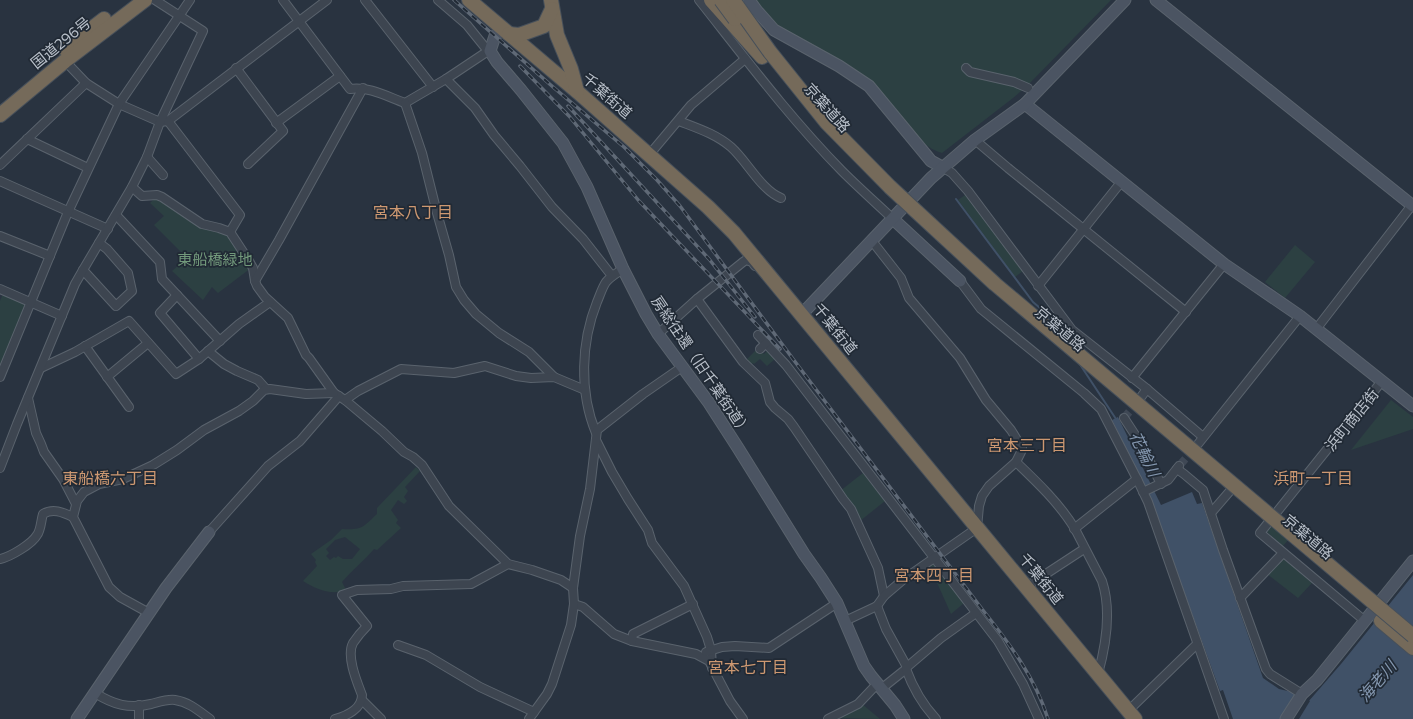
<svg xmlns="http://www.w3.org/2000/svg" width="1413" height="719" font-family="Commissioner,'Noto Sans JP',sans-serif">
	<rect width="100%" height="100%" fill="#293340"/>
	<g fill="#2c4042" fill-rule="evenodd">
		<path d="M753,0H1111L1029,84L1013,98L942,153C915,147 889,96 868,79L784,32Z"/>
		<polygon points="965,195 1023,271 1015,277 958,200"/>
		<polygon points="156,197 228,234 251,268 218,293 212,287 203,300 172,271 187,258 154,225 164,216 150,203"/>
		<polygon points="1295,245 1315,262 1285,298 1265,282"/>
		<polygon points="5,295 24,303 26,306 0,368 0,301 2,296"/>
		<polygon points="757,349 764,354 768,350 776,358 767,366 760,359 754,364 753,363 751,365 746,360"/>
		<polygon points="1391,400 1413,417 1413,429 1351,450"/>
		<path d="M416,467L420,471L405,487L408,491L404,497L407,501L404,504L398,500L391,510L398,520L396,523L401,528L377,550L374,549C364,561 352,570 342,582L346,590C331,596 316,589 303,581L317,566L315,562L316,560L311,554L331,540L342,529C363,530 363,527 377,514V508ZM345,537L360,549L352,559H343L338,556L336,558L334,557L330,560L326,556L329,553L326,549L335,540Z"/>
		<polygon points="863,473 885,501 860,521 840,491"/>
		<polygon points="1278,518 1294,533 1283,546 1267,532"/>
		<polygon points="1281,560 1285,560 1312,583 1298,598 1267,574"/>
		<polygon points="933,564 964,603 951,614 930,567"/>
		<polygon points="862,704 880,719 836,718"/>
	</g>
	<polygon fill="#405167" points="1118,417 1161,505 1192,492 1197,504 1202,503 1263,678 1279,689 1292,692 1308,702 1341,664 1413,575 1413,719 1233,719 1223,690 1220,691 1149,495 1112,420"/>
	<polygon fill="#293340" points="1298,694 1310,701 1299,719 1282,719"/>
	<g fill="none" stroke-linecap="round" stroke-linejoin="round">
		<g stroke="#405167" stroke-width="2">
			<polyline points="956,199 1033,302 1047,314 1055,326"/>
			<polyline points="1079,363 1116,419"/>
		</g>
		<g stroke="#3f4855" stroke-width="8" stroke-dasharray="8 4" stroke-linecap="butt">
			<polyline points="1124,418 1139,400"/>
			<polyline points="1180,465 1194,449"/>
		</g>
		<g stroke="#5a636d" stroke-width="10">
			<g id="street">
				<path d="M283,0L350,89C369,86 388,97 405,103L446,79L488,51H490"/>
				<polyline points="365,0 433,87"/>
				<polyline points="438,0 467,25 488,51"/>
				<path d="M699,0C745,58 790,118 842,171C858,187 876,203 893,219"/>
				<polyline points="65,61 86,83 119,104 160,122 168,121 327,0"/>
				<polyline points="236,68 283,131 248,164"/>
				<polyline points="966,68 970,72 1014,82 1028,88"/>
				<polyline points="446,79 475,108 494,135 520,166 552,207 583,239 612,276"/>
				<polyline points="405,103 422,153 437,213 449,255 456,287 464,300 476,314 499,333 529,352 554,377"/>
				<polyline points="168,121 240,215 230,232"/>
				<path d="M679,121C697,128 716,134 731,147C747,161 761,190 781,198"/>
				<polyline points="276,123 340,76"/>
				<polyline points="27,139 88,168"/>
				<polyline points="975,140 1008,168 1186,312"/>
				<polyline points="649,155 691,105 745,59"/>
				<polyline points="147,157 163,175"/>
				<polyline points="0,165 86,83"/>
				<polyline points="942,167 952,173 968,191 1072,330 1147,389 1203,437"/>
				<polyline points="0,181 108,229"/>
				<polyline points="132,187 142,196 157,195 162,197 202,224 219,228 230,232 249,261 253,268 255,281 257,286 265,297 288,318 306,355 309,358 334,393 345,400 382,431 404,452 413,457 422,465 449,506 508,564 532,570 561,580 573,588"/>
				<polyline points="116,215 160,262 162,279 220,341"/>
				<polyline points="0,236 50,256"/>
				<polyline points="83,270 116,306 132,291 128,273 107,249 99,243"/>
				<polyline points="255,281 279,240 363,88"/>
				<polyline points="960,281 981,309 1084,393 1101,409 1137,479 1148,502 1224,719"/>
				<polyline points="1038,286 1122,181"/>
				<polyline points="0,289 62,316"/>
				<polyline points="177,295 160,313 199,359"/>
				<polyline points="697,299 743,362 765,383 770,402 775,408 788,419 794,427 843,499 851,509 878,568 884,596"/>
				<polyline points="1317,328 1412,205"/>
				<polyline points="658,334 697,299 743,262 746,260 752,262 755,266"/>
				<polyline points="758,335 786,365 998,641 1023,684 1039,719"/>
				<polyline points="85,346 129,407"/>
				<polyline points="760,349 766,343"/>
				<polyline points="208,351 224,364 237,371 258,380 266,389"/>
				<polyline points="41,368 75,352 129,321 176,374 199,359 239,324 270,302"/>
				<polyline points="0,377 68,212 119,104 190,0"/>
				<polyline points="107,377 148,343"/>
				<polyline points="1132,378 1224,264"/>
				<polyline points="1141,397 1147,389"/>
				<polyline points="28,398 36,433 41,444 44,452 63,479 76,504"/>
				<polyline points="345,400 358,391 401,369 454,373 485,366 516,376 531,378 554,377 585,390"/>
				<polyline points="1124,418 1141,444 1161,484"/>
				<path d="M596,433C579,392 581,342 597,302C600,295 602,288 606,282C611,276 617,273 623,269"/>
				<polyline points="596,440 612,472 628,499 648,530 652,543 684,586 707,637 711,650 712,668"/>
				<polyline points="1198,444 1300,316"/>
				<path d="M1016,462C1037,482 1060,504 1075,529C1084,546 1093,564 1102,581C1112,611 1106,645 1098,674"/>
				<polyline points="0,468 17,424 75,284 83,270 132,187 147,157 160,122 203,31 155,0"/>
				<polyline points="1177,469 1184,474 1203,490 1223,550 1266,669 1270,674 1302,694"/>
				<polyline points="1143,492 1168,480 1179,466"/>
				<polyline points="1211,513 1236,484"/>
				<polyline points="1074,529 1137,479"/>
				<polyline points="209,532 268,466 300,441 339,396"/>
				<path d="M0,559C10,557 32,544 37,535C41,530 41,520 43,514C53,508 62,512 73,517"/>
				<polyline points="1026,587 1084,549"/>
				<polyline points="1240,598 1283,553"/>
				<polyline points="574,604 583,607 614,634 632,641 696,654 709,661 730,701 743,719"/>
				<polyline points="877,606 886,629 907,667"/>
				<polyline points="149,613 120,597 109,587 73,517 77,501 84,492 99,484 123,479 153,465 177,450 204,430 239,411 253,401 264,390 270,389 306,394 334,393"/>
				<polyline points="845,621 877,606 884,596 904,579 977,528 979,506 982,496 989,486 1016,462 1021,452 1022,448 1011,430 986,400 960,358 909,298 901,278 872,241"/>
				<polyline points="1365,621 1260,533 1382,381"/>
				<polyline points="632,641 633,634 693,604"/>
				<polyline points="398,645 426,655 480,687 534,712"/>
				<polyline points="706,652 722,647 735,646 769,648 837,603"/>
				<polyline points="881,689 906,669"/>
				<path d="M95,693C114,705 129,709 151,704C159,702 167,699 175,700C189,702 199,711 210,719"/>
				<polyline points="362,700 381,719"/>
				<polyline points="1128,711 1197,644"/>
				<polyline points="139,719 139,705"/>
				<path d="M335,719C346,716 362,709 362,695C357,682 346,656 353,643C357,637 362,631 367,626L342,595L357,590L391,589L403,586L471,584L508,564"/>
				<polyline points="529,719 547,694 552,684 571,625 574,604 573,588 580,536 590,489 597,430 643,394 682,367"/>
				<polyline points="828,719 858,704 877,684"/>
				<path d="M936,719C922,704 913,688 906,669L907,667L941,638L976,613"/>
			</g>
		</g>
		<g stroke="#5a636d" stroke-width="13">
			<g id="secondary">
				<polyline points="749,0 757,11 774,30 839,66 869,86 931,161 942,167"/>
				<polyline points="1156,0 1413,206"/>
				<polyline points="502,29 495,36 490,51 497,62 521,90 563,143 587,187 623,269 646,314 658,334 709,403 738,448 804,554 821,578 837,603 864,666 871,676 895,705 904,719"/>
				<polyline points="1025,104 1224,264 1300,316 1413,406"/>
				<polyline points="893,219 960,281"/>
				<polyline points="802,314 931,178 975,140 1025,104 1125,0"/>
				<polyline points="77,719 166,588 209,532"/>
				<polyline points="1286,719 1302,694 1317,680 1413,561"/>
			</g>
		</g>
		<g stroke="#47505a" stroke-width="16">
			<g id="highway">
				<polyline points="469,0 580,94 708,207 734,233 1135,719"/>
				<polyline points="551,0 557,35 571,69 577,91"/>
				<polyline points="711,0 762,57"/>
				<polyline points="509,34 519,35 544,26 552,9"/>
				<polyline points="65,49 104,19"/>
				<polyline points="0,115 65,61 145,0"/>
				<polyline points="1381,621 1413,648"/>
			</g>
		</g>
		<use href="#street" stroke="#3d4550" stroke-width="8"/>
		<use href="#secondary" stroke="#4b5462" stroke-width="11"/>
		<use href="#highway" stroke="#756a5a" stroke-width="14"/>
		<g stroke="#5f6976" stroke-width="3.5">
			<g id="rail">
				<path d="M454,0L553,87L624,147L657,180L680,206L796,363L982,609C1009,643 1035,677 1048,719"/>
				<polyline points="520,66 569,116 639,201 780,349"/>
				<polyline points="568,106 709,259 755,317"/>
			</g>
		</g>
		<use href="#rail" stroke="#212a35" stroke-width="2" stroke-dasharray="6" stroke-linecap="butt"/>
		<g stroke="#47505a" stroke-width="16" stroke-linecap="butt">
			<g id="highway-bridge">
				<polyline points="721,0 735,19"/>
				<polyline points="733,0 770,52 827,123 890,187 995,284 1413,636"/>
			</g>
		</g>
		<use href="#highway-bridge" stroke="#756a5a" stroke-width="14"/>
	</g>
	<g text-anchor="middle" stroke-width="3.5" stroke-linejoin="round" paint-order="stroke">
		<g font-size="15" fill="#b9c0ca" stroke="#212a35">
			<text transform="translate(61 43) rotate(-39)" y="5">国道296号</text>
			<text transform="translate(607 96) rotate(41)" y="5">千葉街道</text>
			<text transform="translate(827 108) rotate(48)" y="5">京葉道路</text>
			<text transform="translate(835 329) rotate(51)" y="5">千葉街道</text>
			<text transform="translate(1060 329) rotate(40)" y="5">京葉道路</text>
			<text transform="translate(701 366) rotate(56)" y="5">房総往還（旧千葉街道）</text>
			<text transform="translate(1352 420) rotate(-51)" y="5">浜町商店街</text>
			<text transform="translate(1308 537) rotate(40)" y="5">京葉道路</text>
			<text transform="translate(1041 579) rotate(51)" y="5">千葉街道</text>
		</g>
		<g font-size="15" fill="#72997b" stroke="#212a35">
			<text x="215" y="265">東船橋緑地</text>
		</g>
		<g font-size="16" fill="#cd9871" stroke="#212a35">
			<text x="413" y="218">宮本八丁目</text>
			<text x="1027" y="451">宮本三丁目</text>
			<text x="110" y="484">東船橋六丁目</text>
			<text x="1313" y="484">浜町一丁目</text>
			<text x="934" y="581">宮本四丁目</text>
			<text x="748" y="673">宮本七丁目</text>
		</g>
		<g font-size="16" font-style="italic" fill="#8497af" stroke="#212a35">
			<text transform="translate(1145 454) rotate(64)" y="6">花輪川</text>
			<text transform="translate(1377 681) rotate(-49)" y="6">海老川</text>
		</g>
	</g>
</svg>
